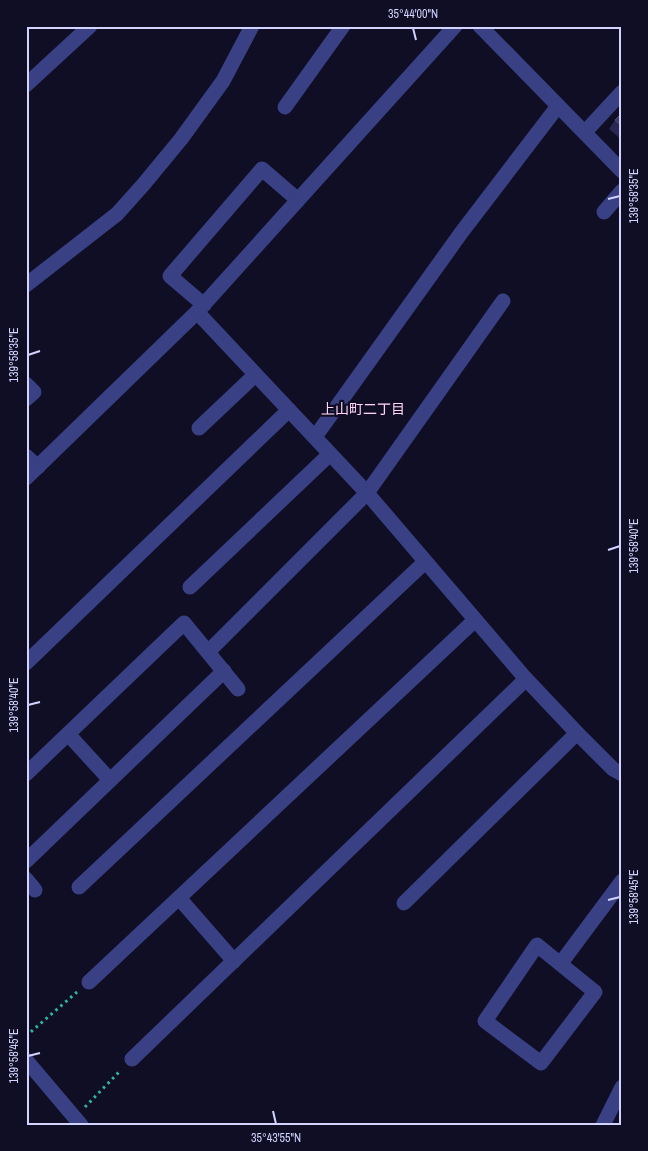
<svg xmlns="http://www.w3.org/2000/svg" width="648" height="1151" font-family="'Archivo Narrow','Noto Sans JP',sans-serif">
	<rect width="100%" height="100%" fill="#0f0e25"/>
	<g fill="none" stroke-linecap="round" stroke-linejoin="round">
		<g stroke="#2db89c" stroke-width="3" stroke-dasharray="2.5 4" stroke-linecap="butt">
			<polyline points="26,1036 77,992"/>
			<polyline points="85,1107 121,1070"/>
		</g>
		<g stroke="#394084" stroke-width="15">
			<polyline points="480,26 622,171"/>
			<polyline points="26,85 90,26"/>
			<polyline points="285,107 343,26"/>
			<polyline points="585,132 622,92"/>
			<polyline points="604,212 622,191"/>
			<polyline points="26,285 117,214 143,185 181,139 223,81 252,26"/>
			<polyline points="204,305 170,276 262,169 298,200"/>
			<polyline points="197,312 367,493 526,679 577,733 613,769 622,774"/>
			<polyline points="26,384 34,392 26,399"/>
			<polyline points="199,428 255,375"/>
			<polyline points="315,437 461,233 558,106"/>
			<polyline points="26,456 38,467"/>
			<polyline points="26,478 197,312 455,26"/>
			<polyline points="190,587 330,454"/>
			<polyline points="208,652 367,493 503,301"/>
			<polyline points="26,663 289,410"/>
			<polyline points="68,734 110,780"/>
			<polyline points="26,774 184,623 238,689"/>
			<polyline points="26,861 224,671"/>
			<polyline points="26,879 35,890"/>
			<polyline points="79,887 425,562"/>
			<polyline points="179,898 234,961"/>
			<polyline points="404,903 577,733"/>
			<polygon points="537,945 595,992 541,1063 485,1021"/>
			<polyline points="561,963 622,881"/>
			<polyline points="89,982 474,621"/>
			<polyline points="132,1059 526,679"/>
			<polyline points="26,1060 81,1125"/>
			<polyline points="603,1125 622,1087"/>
		</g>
	</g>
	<polygon fill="#2a2753" points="622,113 622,140 609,129 615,120"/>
	<polygon fill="#3c3965" stroke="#53527e" points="622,113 622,126 615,120"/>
	<path fill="none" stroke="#d2d3ff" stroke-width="2" d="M413,28L416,40M608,199L620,196M28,355L40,351M608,550L620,546M28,705L40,702M608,900L620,897M28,1056L40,1053M273,1111L276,1124"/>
	<g text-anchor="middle" stroke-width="4.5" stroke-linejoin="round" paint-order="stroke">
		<g font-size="14" fill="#ffd4f5" stroke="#0f0e25">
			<text x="363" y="414">上山町二丁目</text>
		</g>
	</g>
	<rect width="648" height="1151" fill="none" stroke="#0f0e25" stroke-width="55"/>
	<rect x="28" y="28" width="592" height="1096" fill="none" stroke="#d2d3ff" stroke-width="2"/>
	<g font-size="12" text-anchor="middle" fill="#d2d3ff">
		<text x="413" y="18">35°44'00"N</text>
		<text transform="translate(634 196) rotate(-90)" y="4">139°58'35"E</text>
		<text transform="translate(14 355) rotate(-90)" y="4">139°58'35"E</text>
		<text transform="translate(634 546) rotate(-90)" y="4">139°58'40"E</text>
		<text transform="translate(14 705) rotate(-90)" y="4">139°58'40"E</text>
		<text transform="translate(634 897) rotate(-90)" y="4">139°58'45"E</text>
		<text transform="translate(14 1056) rotate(-90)" y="4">139°58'45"E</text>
		<text x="276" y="1142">35°43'55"N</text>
	</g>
</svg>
